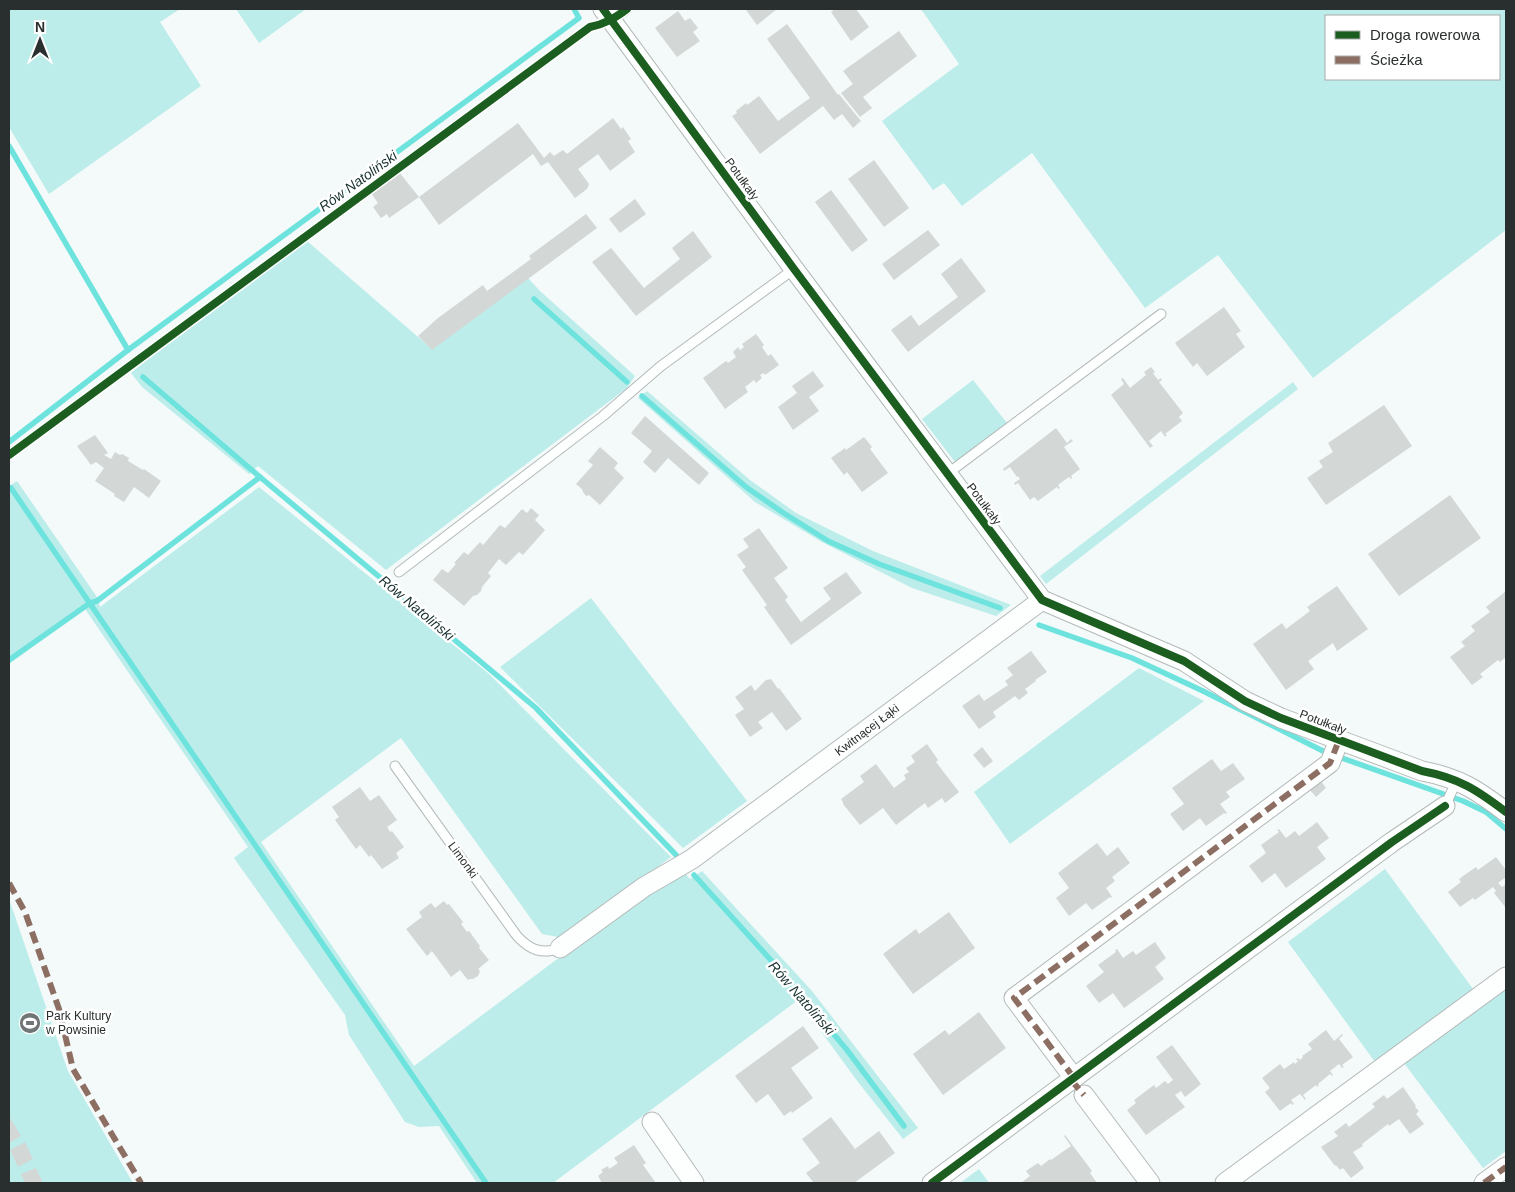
<svg xmlns="http://www.w3.org/2000/svg" width="1515" height="1192" font-family="Arial,sans-serif">
	<rect width="100%" height="100%" fill="#f3faf9"/>
	<g fill="#bcedea" fill-rule="evenodd">
		<polygon points="9,9 180,9 160,22 201,86 49,194 9,127"/>
		<polygon points="236,9 306,9 259,43"/>
		<path d="M921,9H1506V230L1313,378L1218,255L1145,308L1032,153L962,206L944,183L933,190L882,121L959,64ZM1326,16H1499V79H1326Z"/>
		<polygon points="307,241 432,349 528,278 540,291 635,376 627,388 386,570 258,466 249,474 142,387 131,373 144,362"/>
		<polygon points="973,380 1007,423 955,462 922,419"/>
		<polygon points="1293,382 1298,389 1046,584 1040,576"/>
		<polygon points="647,391 750,480 796,513 873,551 1011,605 996,616 912,588 822,542 755,502 638,398"/>
		<polygon points="17,481 97,597 100,607 259,487 488,673 671,857 563,938 542,934 401,738 261,842 414,1066 564,954 683,871 690,879 702,871 812,991 918,1128 903,1139 858,1082 798,1000 553,1183 477,1183 439,1126 419,1127 405,1122 349,1035 345,1015 234,858 248,847 85,609 9,664 9,486"/>
		<polygon points="591,598 747,801 683,848 500,667"/>
		<polygon points="1139,668 1204,701 1010,844 974,792"/>
		<polygon points="1385,869 1473,989 1375,1062 1288,942"/>
		<polygon points="9,899 68,1071 133,1183 9,1183"/>
		<polygon points="1506,987 1506,1151 1483,1168 1404,1063"/>
		<polygon points="979,1169 989,1183 960,1183"/>
	</g>
	<g fill="none" stroke-linecap="round" stroke-linejoin="round">
		<g stroke="#6ee3de" stroke-width="5.5">
			<polyline points="9,146 128,350"/>
			<polyline points="534,299 627,382"/>
			<polyline points="143,377 260,477 536,708 676,855"/>
			<polyline points="642,396 746,487 782,512 828,541 879,564 1000,608"/>
			<polyline points="9,442 128,350 579,18 574,9"/>
			<polyline points="11,488 486,1183"/>
			<polyline points="1039,625 1132,658 1203,691 1325,752 1463,801 1486,812 1506,829"/>
			<polyline points="9,660 90,603 97,601 260,477"/>
			<polyline points="694,875 778,968 847,1050 904,1126"/>
		</g>
	</g>
	<g fill="#d3d8d7">
		<polygon points="748,9 777,9 757,25 746,10"/>
		<polygon points="832,9 856,9 869,27 851,41 831,12 834,10"/>
		<polygon points="678,11 685,21 690,18 698,28 693,32 700,41 677,57 655,28"/>
		<polygon points="787,24 838,95 839,94 861,121 853,128 842,114 834,120 823,106 760,154 732,116 737,113 736,111 746,103 747,105 759,96 778,121 810,98 767,39"/>
		<polygon points="899,31 917,56 863,97 872,108 860,117 841,93 853,84 843,71"/>
		<polygon points="613,118 621,129 623,127 631,139 628,141 635,152 610,171 598,154 578,169 589,184 587,189 575,198 548,162 541,166 533,154 439,225 419,197 518,123 544,158 550,152 554,156 563,150 567,154"/>
		<polygon points="874,160 909,208 884,227 848,179"/>
		<polygon points="399,172 419,197 389,218 387,214 381,218 373,207 378,203 371,193"/>
		<polygon points="831,190 868,240 852,252 815,202"/>
		<polygon points="635,199 646,214 620,233 609,219"/>
		<polygon points="586,214 597,228 432,350 418,336 438,318 483,285 487,291 531,259 529,256"/>
		<polygon points="928,230 940,245 894,280 882,264"/>
		<polygon points="693,231 712,257 636,316 592,262 611,248 644,288 680,259 672,248"/>
		<polygon points="961,258 986,291 908,352 891,330 911,315 919,326 958,297 941,274"/>
		<polygon points="1224,307 1241,331 1236,334 1245,347 1207,376 1197,363 1193,367 1175,343"/>
		<polygon points="756,334 764,345 762,347 768,356 771,354 779,365 765,375 764,373 760,375 762,378 756,383 754,380 745,387 748,392 725,409 703,378 726,361 728,363 736,357 733,352 738,347 740,350 744,347 742,344"/>
		<polygon points="1151,367 1155,372 1153,373 1158,380 1161,378 1162,380 1159,382 1183,413 1179,417 1182,421 1165,434 1167,435 1165,437 1161,431 1149,441 1153,446 1150,448 1111,395 1124,384 1121,379 1123,378 1130,388 1146,375 1144,372"/>
		<polygon points="813,371 824,386 809,397 819,411 793,430 778,407 797,393 792,386"/>
		<polygon points="1384,405 1412,446 1326,505 1307,478 1323,467 1319,461 1333,452 1328,443"/>
		<polygon points="645,416 709,473 699,485 668,458 655,473 643,462 652,451 631,433"/>
		<polygon points="1056,428 1067,443 1071,439 1073,441 1064,447 1080,469 1071,476 1072,478 1071,479 1069,477 1058,485 1060,488 1058,489 1057,487 1038,501 1034,497 1030,500 1018,483 1015,485 1014,483 1020,479 1018,476 1017,477 1010,467 1004,471 1003,469"/>
		<polygon points="95,435 108,453 104,455 111,459 115,452 120,455 122,454 129,458 128,461 143,470 144,469 161,481 149,498 134,487 124,502 114,496 115,494 95,481 104,468 96,462 91,465 77,446"/>
		<polygon points="864,437 872,447 870,449 888,473 862,492 847,472 844,475 831,458 845,448 846,450"/>
		<polygon points="600,447 618,463 614,468 624,478 600,505 589,495 586,496 583,492 582,489 576,484 593,465 588,461"/>
		<polygon points="1450,495 1481,538 1399,596 1368,554"/>
		<polygon points="531,508 539,515 535,520 545,530 523,555 519,552 506,565 499,559 488,573 491,576 482,587 481,591 477,595 473,596 464,606 433,580 442,569 448,573 456,564 454,563 464,552 468,555 480,542 483,545 500,525 505,528 522,509 527,513"/>
		<polygon points="759,528 788,568 774,578 788,597 785,600 801,622 831,599 823,588 846,572 862,593 791,645 764,607 767,605 742,570 746,567 737,555 749,547 743,539"/>
		<polygon points="1337,586 1368,629 1337,651 1333,643 1308,661 1314,669 1286,690 1253,644 1282,623 1286,629 1310,611 1307,607"/>
		<polygon points="1506,591 1506,657 1500,662 1498,660 1480,674 1483,677 1472,685 1450,657 1465,646 1461,642 1475,631 1471,626 1490,612 1486,607"/>
		<polygon points="1031,651 1047,672 1035,680 1036,681 1025,689 1028,693 1019,700 1015,696 993,712 996,717 979,729 962,706 979,694 984,701 1008,685 1005,681 1013,675 1007,668"/>
		<polygon points="771,679 778,689 779,688 802,719 786,731 772,712 758,722 763,728 750,737 735,715 744,709 735,697 751,685 755,691 766,680"/>
		<polygon points="927,744 938,760 936,762 959,792 945,803 942,798 928,808 925,803 896,825 883,808 860,825 843,804 843,802 841,799 864,782 860,776 876,764 894,788 906,779 904,775 909,772 906,768 915,762 911,756"/>
		<polygon points="982,747 993,761 984,768 973,755"/>
		<polygon points="1212,759 1221,771 1233,763 1245,779 1226,792 1230,797 1220,804 1227,813 1225,814 1224,813 1206,826 1200,818 1183,831 1170,814 1184,804 1172,788"/>
		<polygon points="1321,781 1326,788 1316,797 1310,790"/>
		<polygon points="360,787 370,801 379,795 397,820 387,827 390,832 392,831 404,847 396,853 399,858 382,869 371,855 369,857 360,845 356,849 335,820 339,817 332,807"/>
		<polygon points="1317,822 1329,838 1317,847 1326,859 1286,888 1275,873 1262,883 1249,866 1266,853 1261,845 1279,832 1277,830 1279,829 1286,838 1295,831 1299,836"/>
		<polygon points="1097,843 1107,856 1118,847 1130,863 1112,877 1115,881 1106,888 1112,897 1111,898 1110,897 1092,910 1086,903 1069,916 1056,898 1069,888 1058,873"/>
		<polygon points="1496,857 1506,870 1506,877 1498,883 1502,887 1506,884 1506,908 1494,893 1496,891 1493,887 1475,900 1473,898 1460,907 1448,892 1461,882 1459,879 1476,867 1478,870"/>
		<polygon points="444,901 447,905 449,904 463,922 461,924 467,932 469,931 480,946 479,948 489,960 478,969 480,971 478,976 473,979 470,979 468,980 460,970 451,977 432,951 427,956 406,929 422,917 419,912 431,903 435,908"/>
		<polygon points="949,912 975,948 913,994 883,954 916,929 919,934"/>
		<polygon points="1155,942 1166,958 1155,967 1164,979 1124,1008 1113,993 1099,1003 1086,986 1104,972 1098,965 1116,952 1115,950 1117,949 1123,958 1133,951 1136,955"/>
		<polygon points="979,1012 1006,1048 943,1095 913,1054 945,1030 949,1035"/>
		<polygon points="803,1026 819,1048 791,1068 813,1098 792,1113 791,1111 784,1116 768,1094 756,1103 735,1076"/>
		<polygon points="1326,1030 1334,1041 1342,1034 1343,1035 1339,1039 1353,1057 1342,1065 1344,1067 1342,1068 1339,1064 1330,1071 1333,1075 1332,1076 1330,1074 1318,1084 1319,1085 1317,1087 1316,1085 1303,1095 1306,1099 1305,1100 1300,1094 1291,1100 1294,1104 1292,1105 1291,1103 1280,1111 1265,1092 1270,1088 1262,1078 1280,1064 1284,1069 1294,1062 1295,1064 1298,1061 1296,1059 1298,1058 1300,1060 1303,1057 1302,1056 1312,1049 1308,1044"/>
		<polygon points="1172,1045 1201,1084 1185,1097 1181,1091 1175,1095 1185,1107 1146,1135 1127,1110 1136,1103 1134,1100 1154,1085 1156,1088 1165,1081 1168,1084 1173,1080 1156,1057"/>
		<polygon points="1403,1087 1416,1106 1415,1107 1419,1111 1416,1114 1424,1124 1410,1134 1399,1119 1389,1126 1388,1124 1362,1144 1363,1146 1353,1152 1364,1168 1351,1178 1343,1168 1340,1170 1336,1165 1335,1166 1321,1147 1338,1136 1334,1132 1346,1123 1349,1127 1375,1107 1372,1104 1384,1095 1387,1099"/>
		<polygon points="9,1116 21,1136 9,1143"/>
		<polygon points="831,1117 855,1149 879,1131 895,1153 854,1183 814,1183 806,1173 820,1163 802,1139"/>
		<polygon points="1065,1135 1092,1171 1090,1173 1097,1183 1021,1183 1030,1176 1026,1171 1038,1163 1041,1166 1050,1159 1051,1160 1071,1146 1064,1136"/>
		<polygon points="25,1142 33,1159 18,1167 10,1150"/>
		<polygon points="634,1145 646,1163 643,1165 656,1183 602,1183 598,1176 603,1172 601,1170 608,1166 609,1169 618,1163 614,1158"/>
		<polygon points="36,1168 43,1183 25,1183 21,1174"/>
	</g>
	<g fill="none" stroke-linecap="round" stroke-linejoin="round">
		<g stroke="#b4bab9" stroke-width="11">
			<g id="service">
				<polyline points="611,21 627,9"/>
				<polyline points="947,474 1161,314"/>
				<polyline points="399,572 603,416 661,366 794,269"/>
				<path d="M395,766L517,936C530,950 542,955 560,948"/>
				<polyline points="1445,806 1457,780"/>
			</g>
		</g>
		<g stroke="#b4bab9" stroke-width="21">
			<g id="minor">
				<path d="M603,9L794,269L1042,600L1184,661L1245,701L1281,718L1422,771C1459,778 1477,790 1506,812"/>
				<polyline points="560,948 644,887 692,859 1042,600"/>
				<polyline points="1074,1078 1014,998 1330,763 1339,740"/>
				<polyline points="1084,1095 1150,1183"/>
				<polyline points="652,1122 694,1183"/>
				<polyline points="932,1183 1392,842 1445,806"/>
				<polyline points="1225,1183 1506,977"/>
				<polyline points="1484,1183 1506,1167"/>
			</g>
		</g>
		<use href="#service" stroke="#fdfefe" stroke-width="9"/>
		<use href="#minor" stroke="#fdfefe" stroke-width="19"/>
		<g stroke="#8d6e63" stroke-width="6" stroke-dasharray="12 6" stroke-linecap="butt">
			<polyline points="9,883 25,912 59,1009 73,1069 141,1183"/>
			<polyline points="1074,1078 1014,998 1330,763 1339,740"/>
			<polyline points="1071,1080 1084,1095"/>
			<polyline points="1484,1183 1506,1167"/>
		</g>
		<g stroke="#fff" stroke-width="11">
			<g id="cycleway">
				<path d="M603,9L794,269L1042,600L1184,661L1245,701L1281,718L1422,771C1459,778 1477,790 1506,812"/>
				<path d="M9,455L590,27C605,24 615,18 627,9"/>
				<polyline points="932,1183 1392,842 1445,806"/>
			</g>
		</g>
		<use href="#cycleway" stroke="#1b5e20" stroke-width="8"/>
	</g>
	<defs>
		<g id="stadium-disc" transform="scale(1.125)"><circle r="9.5" fill="#707575" stroke="#fff"/><path d="M0-5a6.5 5 0 1 0 0 10a6.5 5 0 1 0 0-10ZM-3.5-1.8h7v3.6h-7Z" fill="#fff"/></g>
	</defs>
	<g fill-rule="evenodd">
		<use href="#stadium-disc" x="30" y="1023"/>
	</g>
	<g text-anchor="middle" stroke-width="5" stroke-linejoin="round" paint-order="stroke">
		<g font-size="12" fill="#292e2e" stroke="#fff">
			<text transform="translate(742 179) rotate(54)" y="4">Potułkały</text>
			<text transform="translate(984 504) rotate(53)" y="4">Potułkały</text>
			<text transform="translate(1323 722) rotate(21)" y="4">Potułkały</text>
			<text transform="translate(867 730) rotate(-37)" y="4">Kwitnącej Łąki</text>
			<text transform="translate(463 860) rotate(54)" y="4">Limonki</text>
		</g>
		<g font-size="12" fill="#292e2e" stroke="#fff" text-anchor="start">
			<text x="46" y="1020">Park Kultury<tspan x="46" dy="14">w Powsinie</tspan></text>
		</g>
		<g font-size="14" font-style="italic" fill="#162f2e" stroke="#fff">
			<text transform="translate(358 181) rotate(-36)" y="5">Rów Natoliński</text>
			<text transform="translate(417 608) rotate(40)" y="5">Rów Natoliński</text>
			<text transform="translate(802 998) rotate(49)" y="5">Rów Natoliński</text>
		</g>
	</g>
	<rect width="1515" height="1192" fill="none" stroke="#292e2e" stroke-width="20"/>
	<rect x="1325" y="15" width="175" height="65" fill="#ffffff" stroke="#a9abab"/>
	<rect x="1335" y="31" width="25" height="8" fill="#1b5e20" stroke="#a9abab"/>
	<text x="1370" y="40" font-size="15" fill="#292e2e">Droga rowerowa</text>
	<rect x="1335" y="56" width="25" height="8" fill="#8d6e63" stroke="#a9abab"/>
	<text x="1370" y="65" font-size="15" fill="#292e2e">Ścieżka</text>
	<g transform="translate(40 40)" stroke="#ffffff" stroke-width="4" paint-order="stroke">
	<path d="M0-4L9 19L0 12L-9 19Z" fill="#292e2e"/>
	<text y="-8" font-size="14" font-weight="bold" text-anchor="middle" fill="#292e2e">N</text>
	</g>
</svg>
